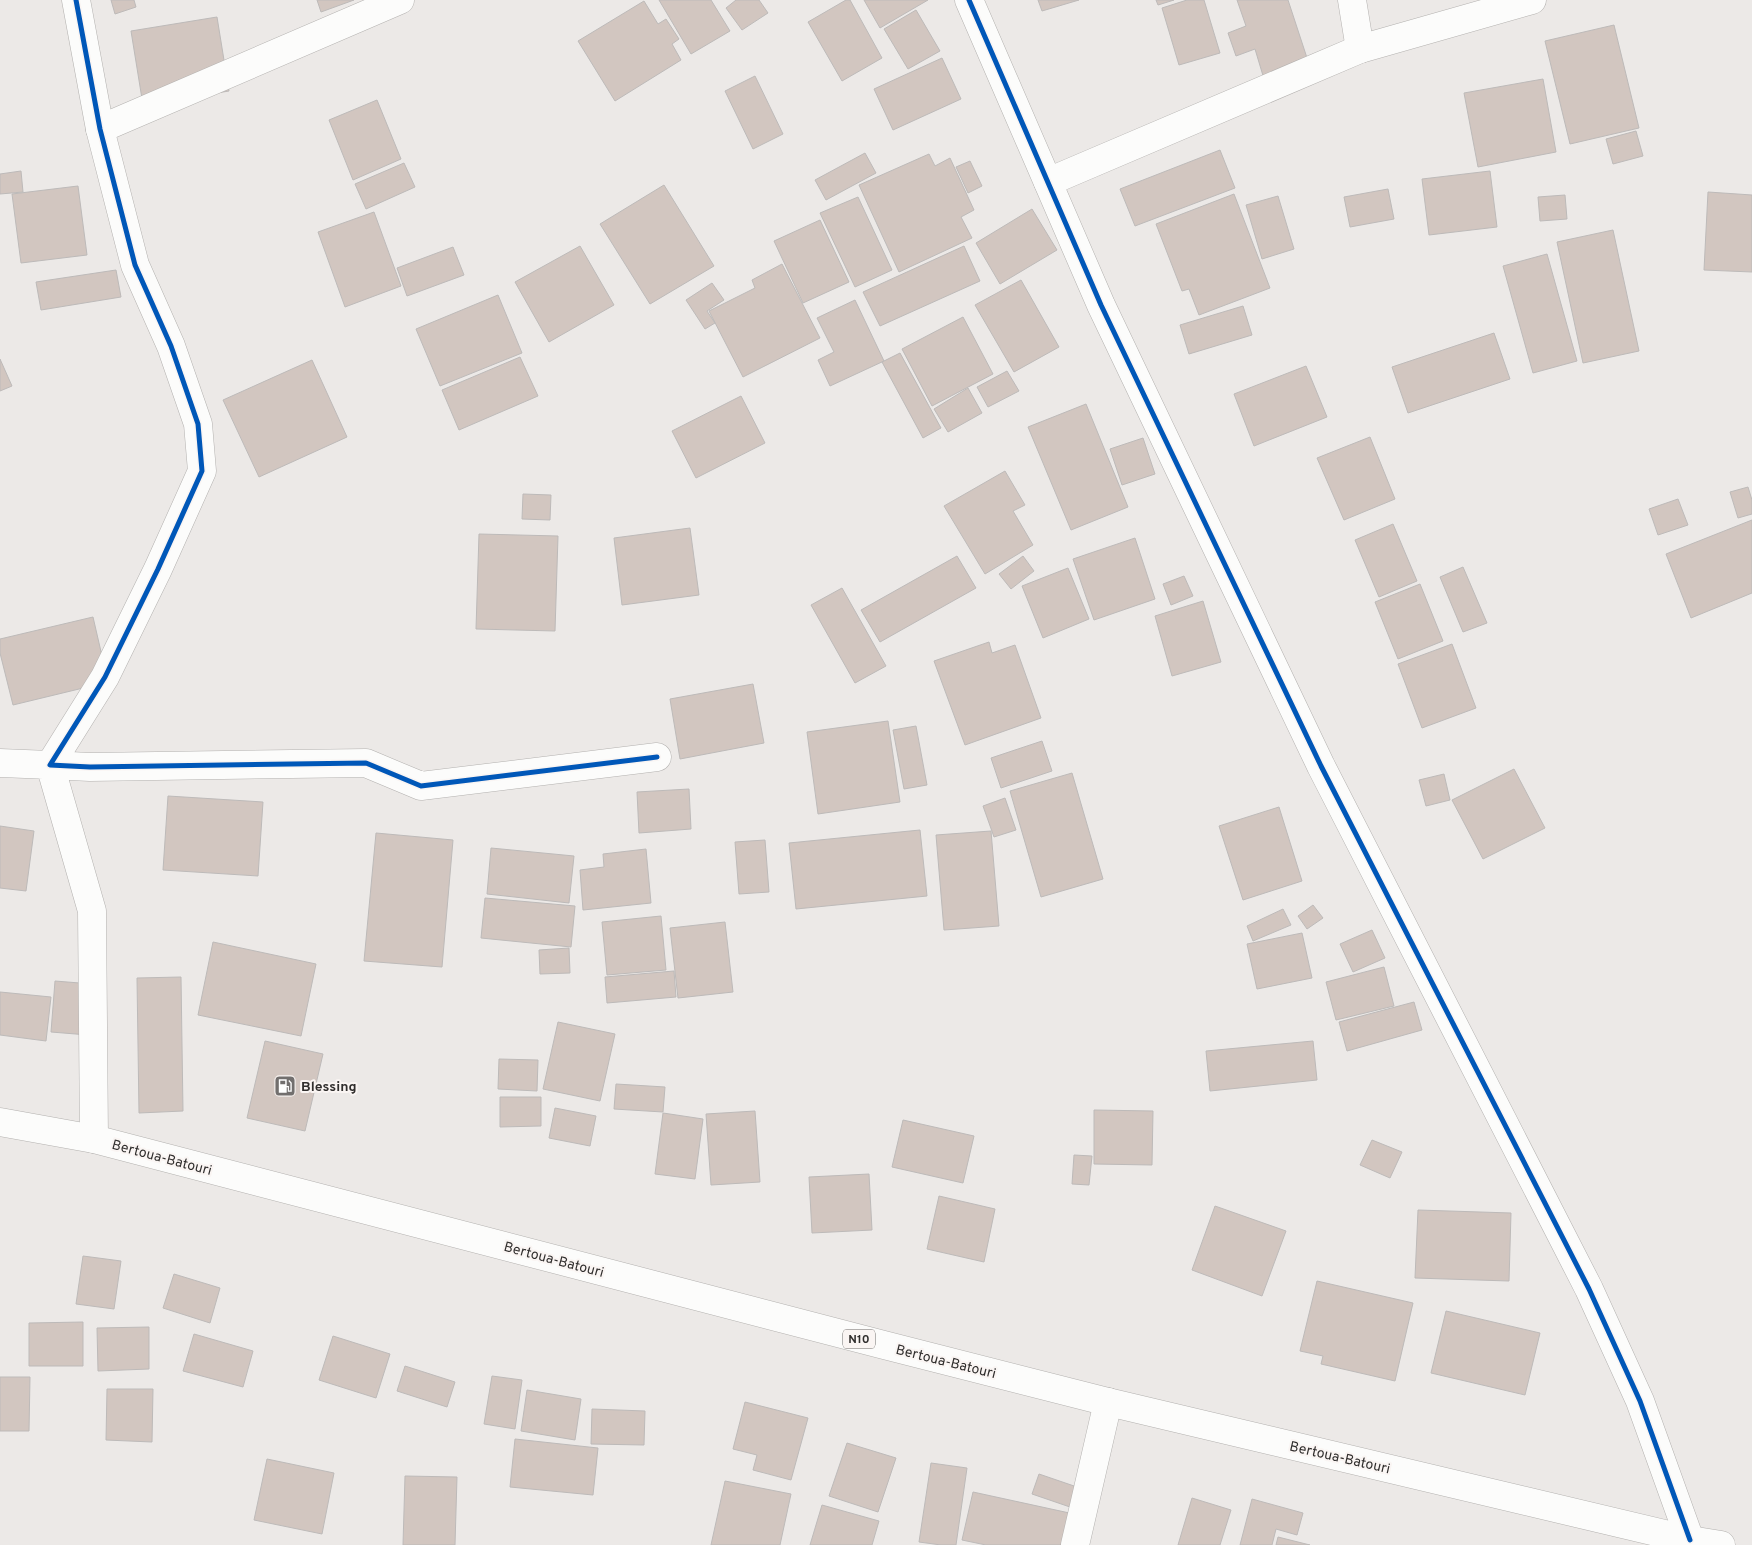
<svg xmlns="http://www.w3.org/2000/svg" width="1752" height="1545" font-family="Overpass,sans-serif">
	<rect width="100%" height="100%" fill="#ece9e7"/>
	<g fill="#d2c6c0" stroke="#bdbab9">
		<polygon points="111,0 134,0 136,7 115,14"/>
		<polygon points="317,0 354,0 321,12"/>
		<polygon points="659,0 711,0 730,31 691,54"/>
		<polygon points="736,0 759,0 768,13 742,30 726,8"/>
		<polygon points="846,0 850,0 882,58 842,81 808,22"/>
		<polygon points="864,0 928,0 880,28"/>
		<polygon points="1038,0 1079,0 1042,11"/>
		<polygon points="1156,0 1174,0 1158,5"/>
		<polygon points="1187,0 1204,0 1220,53 1179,65 1162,8"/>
		<polygon points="1237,0 1288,0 1309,64 1264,79 1255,49 1236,56 1228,33 1246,26"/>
		<polygon points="644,1 658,24 666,19 679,39 672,44 681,60 615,101 578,41"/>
		<polygon points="916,10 940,51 908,69 884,29"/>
		<polygon points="217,17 229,91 143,105 131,31"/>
		<polygon points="1614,25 1639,128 1570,144 1545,41"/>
		<polygon points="942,58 961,99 893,130 874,89"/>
		<polygon points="755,76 783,134 753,149 725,91"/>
		<polygon points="1543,79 1556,152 1478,167 1464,93"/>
		<polygon points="377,100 401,159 353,180 329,120"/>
		<polygon points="1636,131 1643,156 1613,164 1606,139"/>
		<polygon points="1220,150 1235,188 1135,226 1120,189"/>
		<polygon points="865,153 876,173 826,200 815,180"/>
		<polygon points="929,154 935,166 950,158 974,210 961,217 972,238 899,272 859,185"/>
		<polygon points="970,161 982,186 968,193 956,167"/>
		<polygon points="404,163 415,187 366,209 355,184"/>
		<polygon points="21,171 23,192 0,194 0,174"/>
		<polygon points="1490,171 1497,227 1429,235 1422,179"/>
		<polygon points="664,185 714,266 650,304 600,224"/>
		<polygon points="78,186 87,255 21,263 12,194"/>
		<polygon points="1388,189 1394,219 1350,227 1344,197"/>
		<polygon points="1708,192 1752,195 1752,272 1704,270"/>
		<polygon points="1234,194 1270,288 1199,315 1189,289 1182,291 1156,224"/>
		<polygon points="1565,195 1567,219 1540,221 1538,197"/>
		<polygon points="1278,196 1294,249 1262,259 1246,205"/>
		<polygon points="858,197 892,270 855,287 820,213"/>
		<polygon points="1032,209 1057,250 1000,284 976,243"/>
		<polygon points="374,212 401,286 345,307 318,232"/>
		<polygon points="820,220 849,282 803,303 774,241"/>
		<polygon points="1613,230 1639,351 1583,363 1557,242"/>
		<polygon points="580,246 614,305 549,342 515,282"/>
		<polygon points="964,246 980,281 880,326 863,292"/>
		<polygon points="453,247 464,275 407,296 397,268"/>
		<polygon points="1547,254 1577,361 1533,373 1503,266"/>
		<polygon points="782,264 820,338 743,377 709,311 755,288 752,280"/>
		<polygon points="116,270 121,297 41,310 36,282"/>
		<polygon points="1021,280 1059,347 1014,372 975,305"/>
		<polygon points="712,283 724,300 707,311 715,323 705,329 686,300"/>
		<polygon points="498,295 522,353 440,386 416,329"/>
		<polygon points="855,300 884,361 830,386 818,360 834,352 817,318"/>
		<polygon points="1243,306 1252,335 1189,354 1180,325"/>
		<polygon points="963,317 993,374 932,406 902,349"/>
		<polygon points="1494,333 1510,379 1408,413 1392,367"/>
		<polygon points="900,353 941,428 923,438 882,362"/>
		<polygon points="520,357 538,396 459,430 442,390"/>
		<polygon points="0,359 12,386 0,391"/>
		<polygon points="312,360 347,437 259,477 223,400"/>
		<polygon points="1306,366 1327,417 1254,446 1234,394"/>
		<polygon points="1007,371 1019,391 988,407 977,387"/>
		<polygon points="968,388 982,413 948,432 934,409"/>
		<polygon points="741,396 765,443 696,478 672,431"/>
		<polygon points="1086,404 1128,507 1071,530 1028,427"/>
		<polygon points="1370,437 1395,499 1344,520 1317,458"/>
		<polygon points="1143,438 1155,474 1122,485 1110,449"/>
		<polygon points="1005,471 1025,505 1013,511 1033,545 985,574 944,506"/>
		<polygon points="1748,487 1752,500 1752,514 1738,518 1730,492"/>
		<polygon points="523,494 551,495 550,520 522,519"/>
		<polygon points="1678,499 1688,525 1658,535 1649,509"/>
		<polygon points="1752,520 1752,593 1691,618 1666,554"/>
		<polygon points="1393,524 1417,581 1379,597 1355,540"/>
		<polygon points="690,528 699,595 622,605 614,538"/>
		<polygon points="479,534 558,536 555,631 476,629"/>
		<polygon points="1135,538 1155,599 1094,620 1073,559"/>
		<polygon points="957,556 976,588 880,642 861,610"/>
		<polygon points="1023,556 1034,571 1011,589 999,574"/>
		<polygon points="1463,567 1487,623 1463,632 1440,577"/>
		<polygon points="1068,568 1089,619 1043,638 1022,586"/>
		<polygon points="1184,576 1193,596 1171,605 1163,584"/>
		<polygon points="1420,584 1443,641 1398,659 1375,602"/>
		<polygon points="842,588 886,666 855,683 811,605"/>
		<polygon points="1203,601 1221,662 1172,676 1155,616"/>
		<polygon points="93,617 108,682 13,705 0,653 0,639"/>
		<polygon points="989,642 992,653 1015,645 1041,718 965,745 934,661"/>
		<polygon points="1452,644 1476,708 1422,728 1398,664"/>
		<polygon points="753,684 764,743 680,759 670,699"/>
		<polygon points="888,721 900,802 818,814 807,732"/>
		<polygon points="916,726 927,785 904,789 893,730"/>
		<polygon points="1042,741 1052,771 1001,788 991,758"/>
		<polygon points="1514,769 1545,828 1483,859 1452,800"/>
		<polygon points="1072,773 1103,879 1041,897 1010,791"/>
		<polygon points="1444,774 1450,800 1426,806 1419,780"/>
		<polygon points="689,789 691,829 639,833 637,792"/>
		<polygon points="168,796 263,802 258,876 163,870"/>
		<polygon points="1005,798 1016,830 994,837 983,806"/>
		<polygon points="1279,807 1302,881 1243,900 1219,826"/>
		<polygon points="0,826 34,831 26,891 0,888"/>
		<polygon points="920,830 927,896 796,909 789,843"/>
		<polygon points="991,831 999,926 944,930 936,835"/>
		<polygon points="376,833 453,840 442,967 364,961"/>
		<polygon points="765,840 769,892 739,894 735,842"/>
		<polygon points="491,848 574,856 569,903 487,894"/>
		<polygon points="646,849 651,903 583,910 580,870 604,867 603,854"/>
		<polygon points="485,898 575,906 571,947 481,938"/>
		<polygon points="1313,905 1323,918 1307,929 1298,916"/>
		<polygon points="1283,909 1291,925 1253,941 1247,926"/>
		<polygon points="661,916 666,970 607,975 602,922"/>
		<polygon points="725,922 733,992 678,998 670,928"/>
		<polygon points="1372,930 1385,958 1353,972 1340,944"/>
		<polygon points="1302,933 1312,978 1257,989 1247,944"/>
		<polygon points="213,942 316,964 301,1036 198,1015"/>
		<polygon points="569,948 570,973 540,974 539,950"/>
		<polygon points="1384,967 1394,1006 1336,1020 1326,982"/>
		<polygon points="674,971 676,997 607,1003 605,977"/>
		<polygon points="181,977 183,1111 139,1113 137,978"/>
		<polygon points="55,981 92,984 88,1035 51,1032"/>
		<polygon points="0,992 51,997 46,1041 0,1035"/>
		<polygon points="1414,1002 1422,1030 1347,1051 1339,1022"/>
		<polygon points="558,1022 615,1034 600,1101 543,1089"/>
		<polygon points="265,1041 323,1054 305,1131 247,1118"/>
		<polygon points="1313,1041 1317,1080 1210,1091 1206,1051"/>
		<polygon points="499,1059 538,1060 537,1091 498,1089"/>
		<polygon points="616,1084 665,1087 663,1112 614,1109"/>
		<polygon points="500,1097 541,1097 541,1126 500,1127"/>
		<polygon points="555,1108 596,1116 590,1146 549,1138"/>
		<polygon points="1094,1110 1153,1111 1152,1165 1094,1164"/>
		<polygon points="755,1111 760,1182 711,1185 706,1114"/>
		<polygon points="663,1113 703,1119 695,1179 655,1174"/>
		<polygon points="903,1120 974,1136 963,1183 892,1167"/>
		<polygon points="1372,1140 1402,1152 1390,1178 1360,1165"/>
		<polygon points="1074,1155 1092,1156 1089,1185 1072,1184"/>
		<polygon points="869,1174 872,1230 812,1233 809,1177"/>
		<polygon points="939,1196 995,1209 984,1262 927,1249"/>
		<polygon points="1215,1206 1286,1231 1262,1296 1192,1270"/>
		<polygon points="1418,1210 1511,1213 1509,1281 1415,1278"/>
		<polygon points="83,1256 121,1261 114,1309 76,1304"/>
		<polygon points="174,1274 220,1288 210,1323 163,1308"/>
		<polygon points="1317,1281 1413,1303 1395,1381 1321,1364 1323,1356 1300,1351"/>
		<polygon points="1446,1311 1540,1333 1525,1395 1431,1373"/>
		<polygon points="83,1322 83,1366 29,1366 29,1323"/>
		<polygon points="149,1327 149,1369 98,1371 97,1328"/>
		<polygon points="194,1334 253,1351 243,1387 183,1371"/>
		<polygon points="333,1336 390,1354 376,1398 319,1380"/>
		<polygon points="405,1366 455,1382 447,1407 397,1391"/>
		<polygon points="492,1376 522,1380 515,1429 484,1424"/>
		<polygon points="0,1377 30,1377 29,1431 0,1431"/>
		<polygon points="107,1389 153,1389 152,1442 106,1440"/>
		<polygon points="527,1390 581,1399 575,1440 521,1431"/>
		<polygon points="745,1402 808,1418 791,1480 753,1470 757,1455 733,1449"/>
		<polygon points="592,1409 645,1411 644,1445 591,1444"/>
		<polygon points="515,1439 598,1448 593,1495 510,1487"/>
		<polygon points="847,1443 896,1458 878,1512 829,1496"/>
		<polygon points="267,1459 334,1473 322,1534 254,1520"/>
		<polygon points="931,1463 967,1468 956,1545 941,1545 919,1542"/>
		<polygon points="1039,1474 1077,1487 1070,1507 1032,1494"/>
		<polygon points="405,1476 457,1477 455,1545 403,1545"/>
		<polygon points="725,1481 791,1494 780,1545 711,1545"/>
		<polygon points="973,1492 1074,1514 1067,1545 986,1545 962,1540"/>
		<polygon points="1192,1498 1231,1510 1220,1545 1178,1545"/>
		<polygon points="1252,1499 1303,1513 1297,1535 1276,1529 1272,1545 1240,1545"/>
		<polygon points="822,1505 879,1521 872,1545 810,1545"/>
		<polygon points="1278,1537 1310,1545 1276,1545"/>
	</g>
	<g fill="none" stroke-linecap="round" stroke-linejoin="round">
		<g stroke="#b3b1af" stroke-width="29">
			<g id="minor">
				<polyline points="76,0 100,129 135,265 171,346 198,424 202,471 158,569 105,677 50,765 90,767 366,763 421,786 657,757"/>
				<polyline points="969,0 1101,305 1321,766 1589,1289 1640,1401 1690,1540"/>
				<polyline points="1352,0 1360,49"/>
				<polyline points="100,129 400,0"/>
				<polyline points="1048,182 1360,49 1532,0"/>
				<polyline points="0,763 50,765 92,911 94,1139"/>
				<polyline points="1075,1545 1108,1402"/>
			</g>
		</g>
		<g stroke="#b3b1af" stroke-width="29">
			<polyline id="highway" points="0,1122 94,1139 884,1345 1108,1402 1690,1540 1721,1545"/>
		</g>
		<use href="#minor" stroke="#fcfcfb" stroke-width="28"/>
		<use href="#highway" stroke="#fcfcfb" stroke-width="28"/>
		<g stroke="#faf5f3" stroke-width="8">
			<g id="cycleway">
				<polyline points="76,0 100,129 135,265 171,346 198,424 202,471 158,569 105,677 50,765 90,767 366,763 421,786 657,757"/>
				<polyline points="969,0 1101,305 1321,766 1589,1289 1640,1401 1690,1540"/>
			</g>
		</g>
		<use href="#cycleway" stroke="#0057b8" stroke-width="5"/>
	</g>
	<defs>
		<g id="fuel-square" transform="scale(1.125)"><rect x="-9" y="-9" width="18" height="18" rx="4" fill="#726f6e" stroke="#faf5f3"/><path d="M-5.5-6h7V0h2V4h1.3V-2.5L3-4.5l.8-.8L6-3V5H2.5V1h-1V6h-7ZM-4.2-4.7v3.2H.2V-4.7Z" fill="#fff"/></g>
	</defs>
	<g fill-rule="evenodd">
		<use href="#fuel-square" x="285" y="1086"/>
	</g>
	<g text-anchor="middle" stroke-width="4" stroke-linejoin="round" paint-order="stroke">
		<rect fill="#faf5f3" stroke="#6d6a68" stroke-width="1" x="843" y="1329.5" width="32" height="19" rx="4"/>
		<g font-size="12" font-weight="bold" fill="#302e2d">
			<text x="859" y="1343">N10</text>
		</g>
		<g font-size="14" font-weight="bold" fill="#302e2d" stroke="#faf5f3" text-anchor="start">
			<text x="301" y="1091">Blessing</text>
		</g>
		<g font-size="14" fill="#302e2d" stroke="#faf5f3">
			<text transform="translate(162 1157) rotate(15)" y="5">Bertoua-Batouri</text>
			<text transform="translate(554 1259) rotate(15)" y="5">Bertoua-Batouri</text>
			<text transform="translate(946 1361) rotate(14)" y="5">Bertoua-Batouri</text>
			<text transform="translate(1340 1457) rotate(13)" y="5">Bertoua-Batouri</text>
		</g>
	</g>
</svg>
